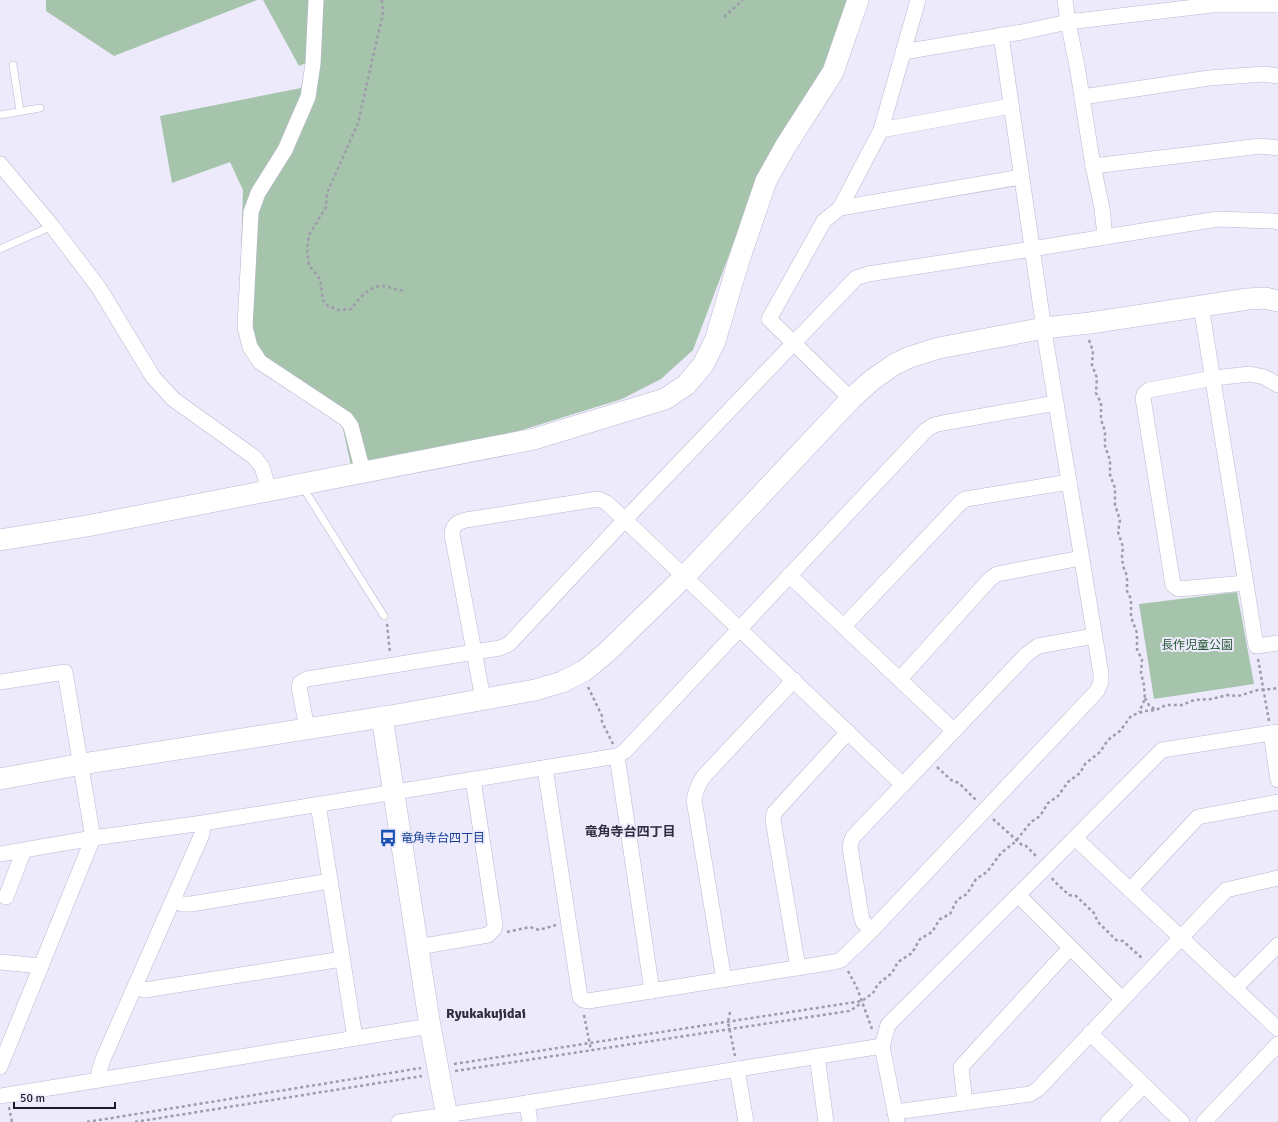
<svg xmlns="http://www.w3.org/2000/svg" width="1278" height="1122" font-family="Signika,'Noto Sans JP',sans-serif">
	<rect width="100%" height="100%" fill="#eceafb"/>
	<g fill="#a6c4ac">
		<polygon points="46,0 257,0 114,56 46,11"/>
		<polygon points="263,0 849,0 823,72 759,176 693,350 661,379 622,399 509,434 351,466 341,420 271,379 255,366 239,319 243,190 230,162 172,183 160,116 301,88 306,63 299,66"/>
		<polygon points="1237,592 1254,684 1154,699 1139,604"/>
	</g>
	<g fill="none" stroke-linecap="round" stroke-linejoin="round">
		<g stroke="#bab8d2" stroke-width="8">
			<g id="lane">
				<polyline points="13,65 20,111"/>
				<polyline points="0,115 40,108"/>
				<polyline points="0,249 52,226"/>
				<polyline points="302,486 384,616"/>
			</g>
		</g>
		<g stroke="#bab8d2" stroke-width="16">
			<g id="street">
				<polyline points="316,0 313,64 308,97 285,150 258,193 251,212 245,327 250,347 260,362 346,419 351,426 363,472"/>
				<polyline points="903,52 1022,32 1068,22 1212,5 1278,5"/>
				<polyline points="1082,97 1209,78 1264,74 1278,76"/>
				<polyline points="881,130 1011,106"/>
				<polyline points="0,164 52,226 99,288 153,377 173,399 254,457 262,467 269,490"/>
				<polyline points="1093,166 1261,146 1278,148"/>
				<polyline points="840,208 1021,177"/>
				<polyline points="1105,237 1218,219 1273,221 1278,222"/>
				<polyline points="1201,306 1256,646 1278,643"/>
				<polyline points="851,399 769,319 824,221 840,208 881,130 918,0"/>
				<polyline points="789,575 953,730"/>
				<polyline points="1245,583 1179,589 1173,585 1143,398 1145,393 1149,390 1214,378 1250,374 1264,377 1278,385"/>
				<polyline points="844,626 961,502 966,499 1069,482"/>
				<polyline points="900,679 990,579 997,574 1081,558"/>
				<polyline points="0,682 65,672 93,838 0,1067"/>
				<path d="M483,699L452,534C453,525 457,522 466,520L598,499L607,503L625,520L902,784"/>
				<polyline points="307,728 299,687 300,683 307,679 500,648 509,644 636,508 856,278 868,274 1032,249 1105,237 1102,208 1093,166 1077,66 1068,22 1065,0"/>
				<polyline points="1271,733 1278,780"/>
				<polyline points="617,756 652,991"/>
				<polyline points="545,768 580,997 583,1000 588,1001 834,962 841,960 872,930 1097,691 1101,682 1101,674 1046,343 1001,35"/>
				<polyline points="318,804 355,1038"/>
				<polyline points="1075,838 1278,1029"/>
				<polyline points="0,854 93,838 203,823 617,756 625,751 926,430 934,425 943,423 1056,403"/>
				<polyline points="1130,890 1198,817 1278,802"/>
				<polyline points="1018,895 1122,999"/>
				<polyline points="6,897 24,850"/>
				<polyline points="173,900 182,904 191,904 330,881"/>
				<polyline points="872,930 863,922 861,915 850,847 851,842 853,837 1027,654 1038,646 1094,636"/>
				<polyline points="418,947 488,935 494,929 495,925 473,779"/>
				<polyline points="0,962 41,966"/>
				<polyline points="798,968 773,820 774,813 848,732"/>
				<path d="M724,980L694,800C696,790 698,784 704,776L794,680"/>
				<polyline points="135,987 145,990 151,989 342,959"/>
				<polyline points="1235,988 1278,945"/>
				<polyline points="1090,1033 1182,1122"/>
				<polyline points="817,1056 826,1122"/>
				<polyline points="737,1069 746,1122"/>
				<polyline points="99,1080 99,1072 103,1059 202,834 203,823"/>
				<polyline points="0,1096 430,1026"/>
				<polyline points="527,1103 530,1122"/>
				<polyline points="965,1103 961,1067 1070,948"/>
				<polyline points="895,1112 1030,1094 1038,1089 1226,890 1278,878"/>
				<polyline points="399,1122 527,1103 882,1046"/>
				<polyline points="897,1122 882,1046 888,1025 1044,869 1162,750 1278,732"/>
				<polyline points="1108,1122 1144,1085"/>
				<polyline points="1204,1122 1278,1044"/>
			</g>
		</g>
		<g stroke="#bab8d2" stroke-width="22">
			<g id="secondary">
				<polyline points="0,540 87,526 534,439 665,399 686,385 703,365 715,341 739,260 766,181 785,147 833,72 858,0"/>
				<polyline points="382,717 430,1026 448,1122"/>
				<polyline points="0,779 82,764 402,714 535,690 562,682 584,671 607,652 684,577 851,399 872,380 895,364 910,357 939,348 1044,328 1090,323 1248,299 1265,298 1278,301"/>
			</g>
		</g>
		<g stroke="#9e9caa" stroke-width="2.5" stroke-dasharray="3 3" stroke-linecap="butt">
			<path d="M382,0L383,13L358,123L327,193L326,207L309,235L307,249L309,265L320,279L323,300L328,306L339,310L351,309C358,300 368,287 381,286C388,286 397,290 404,291"/>
			<polyline points="724,17 743,0"/>
			<polyline points="1089,340 1093,351 1092,365 1097,378 1096,393 1101,403 1101,420 1105,431 1105,446 1110,460 1110,475 1115,488 1115,505 1120,520 1118,532 1123,547 1122,556 1123,566 1127,576 1127,591 1131,599 1131,617 1137,633 1137,649 1142,660 1141,673 1144,685 1145,699 1139,712"/>
			<polyline points="387,624 390,653"/>
			<polyline points="1258,659 1269,721"/>
			<polyline points="588,687 602,716 602,722 613,744"/>
			<polyline points="1145,698 1150,707 1156,709"/>
			<polyline points="937,767 951,780 959,783 977,801"/>
			<polyline points="993,819 1022,845 1026,846 1037,857"/>
			<polyline points="1052,878 1054,881 1069,895 1076,896 1094,913 1098,922 1116,940 1123,941 1143,959"/>
			<polyline points="507,932 530,927 539,930 556,925"/>
			<polyline points="848,971 857,988 872,1029"/>
			<polyline points="730,1012 728,1022 735,1056"/>
			<polyline points="584,1015 591,1050"/>
			<polyline points="454,1064 862,1001 873,993 878,984 892,973 898,962 912,953 920,939 932,932 940,919 950,914 957,900 967,894 976,879 987,872 1001,853 1015,842 1031,822 1040,816 1048,803 1058,796 1068,782 1080,773 1085,764 1100,752 1108,740 1120,731 1131,716 1144,711 1156,710 1166,705 1182,705 1194,700 1212,699 1227,695 1238,696 1258,690 1272,689 1278,688"/>
			<polyline points="455,1071 849,1011 856,1007 862,1002"/>
			<polyline points="9,1107 12,1122"/>
			<polyline points="87,1122 421,1068"/>
			<polyline points="135,1122 422,1076"/>
		</g>
		<use href="#lane" stroke="#fff" stroke-width="7"/>
		<use href="#street" stroke="#fff" stroke-width="15"/>
		<use href="#secondary" stroke="#fff" stroke-width="21"/>
	</g>
	<defs>
		<g id="bus-bare" transform="scale(1.38)"><path d="M-5-6H5V4H4V6H2V4H-2V6H-4V4H-5ZM-3.5-4V0h7V-4ZM-3.5 1.2v1.5H-2V1.2ZM2 1.2v1.5H3.5V1.2Z" fill="#1a4fb4" stroke="#eceafb" stroke-width="2.5" paint-order="stroke"/></g>
	</defs>
	<g fill-rule="evenodd">
		<use href="#bus-bare" x="388" y="838"/>
	</g>
	<g text-anchor="middle" stroke-width="4" stroke-linejoin="round" paint-order="stroke">
		<g font-size="12" fill="#285936" stroke="#eceafb">
			<text x="1197" y="649">長作児童公園</text>
		</g>
		<g font-size="12" fill="#164399" stroke="#eceafb" text-anchor="start">
			<text x="401" y="842">竜角寺台四丁目</text>
		</g>
		<g font-size="13" font-weight="bold" fill="#302d42" stroke="#eceafb">
			<text x="630" y="836">竜角寺台四丁目</text>
		</g>
		<g font-size="14" font-weight="bold" fill="#302d42" stroke="#eceafb">
			<text x="486" y="1018">Ryukakujidai</text>
		</g>
	</g>
	<path d="M14 1102v6h101v-6" fill="none" stroke="#1d1c26" stroke-width="2"/>
	<text x="20" y="1102" font-size="12" fill="#1d1c26" stroke="#eceafb" stroke-width="3" paint-order="stroke">50 m</text>
</svg>
